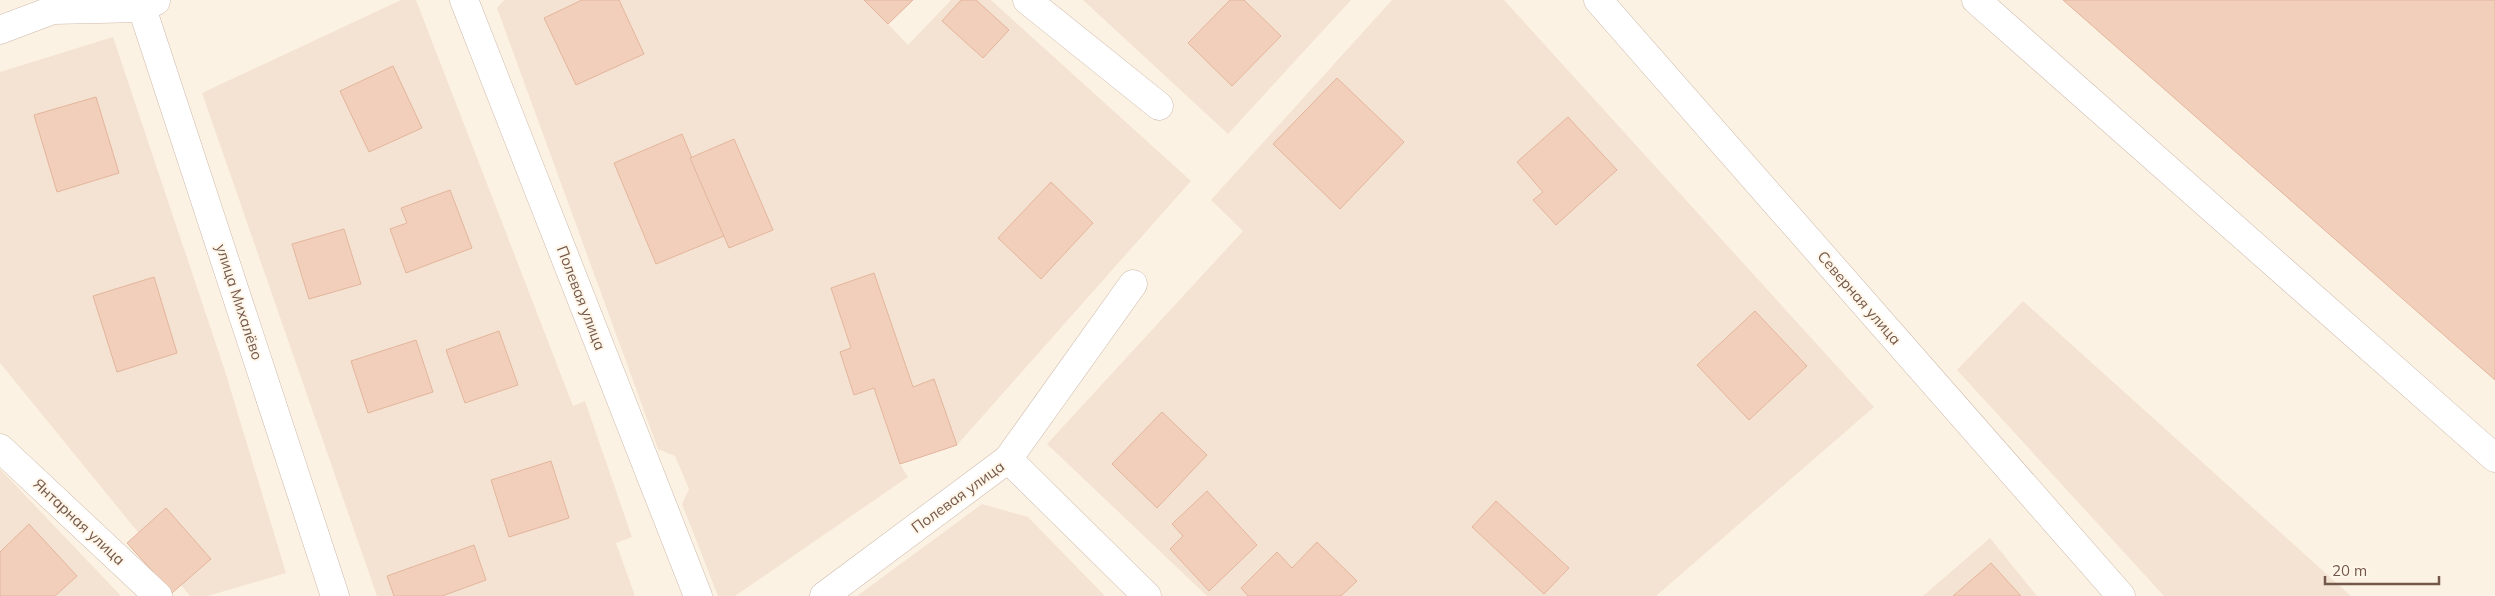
<svg xmlns="http://www.w3.org/2000/svg" width="2495" height="596" font-family="Mulish,sans-serif">
	<rect width="100%" height="100%" fill="#fcf2e4"/>
	<g fill="#f4e3d2">
		<polygon points="401,0 416,0 573,406 585,401 632,537 616,543 635,596 377,596 202,93"/>
		<polygon points="504,0 913,0 888,24 908,45 951,0 991,0 1191,181 957,445 900,464 908,477 735,596 718,596 682,504 689,489 675,456 658,449 497,8"/>
		<polygon points="1083,0 1351,0 1228,134"/>
		<polygon points="1392,0 1504,0 1874,407 1656,596 1207,596 1047,444 1243,231 1211,200"/>
		<polygon points="113,37 225,371 286,573 208,596 190,596 0,363 0,72"/>
		<polygon points="2023,301 2351,596 2164,596 1957,370"/>
		<polygon points="0,469 121,596 0,596"/>
		<polygon points="982,504 1028,517 1105,596 857,596"/>
		<polygon points="1990,538 2037,596 1923,596"/>
	</g>
	<g fill="#f1cfbb" stroke="#e4b59c">
		<polygon points="582,0 619,0 644,54 576,85 544,18"/>
		<polygon points="864,0 913,0 888,24"/>
		<polygon points="961,0 976,0 1009,30 983,58 942,21"/>
		<polygon points="1230,0 1244,0 1281,36 1232,86 1188,43"/>
		<polygon points="2063,0 2495,0 2495,380"/>
		<polygon points="393,66 422,128 369,152 340,91"/>
		<polygon points="1337,78 1404,142 1340,209 1273,144"/>
		<polygon points="96,97 119,173 57,192 34,115"/>
		<polygon points="1568,117 1617,170 1556,225 1533,200 1543,192 1517,162"/>
		<polygon points="682,134 724,236 656,264 614,163"/>
		<polygon points="734,139 773,230 729,248 690,158"/>
		<polygon points="1051,182 1093,223 1041,279 998,238"/>
		<polygon points="450,190 472,248 406,273 390,229 407,223 401,208"/>
		<polygon points="344,229 361,284 309,299 292,244"/>
		<polygon points="874,273 913,387 934,379 957,445 900,464 874,388 854,395 840,352 851,348 831,288"/>
		<polygon points="154,277 177,353 117,372 93,296"/>
		<polygon points="1755,311 1807,366 1749,420 1697,365"/>
		<polygon points="499,331 518,385 465,403 446,350"/>
		<polygon points="416,340 433,392 368,413 351,361"/>
		<polygon points="1162,412 1207,455 1157,508 1112,464"/>
		<polygon points="551,461 569,518 509,537 491,480"/>
		<polygon points="1207,491 1257,545 1209,591 1170,549 1183,536 1172,524"/>
		<polygon points="1496,501 1569,568 1544,594 1472,527"/>
		<polygon points="166,508 211,559 172,593 127,543"/>
		<polygon points="29,524 77,576 55,596 0,596 0,552"/>
		<polygon points="1317,542 1357,581 1341,596 1248,596 1241,588 1277,552 1292,568"/>
		<polygon points="474,545 486,580 442,596 394,596 387,576"/>
		<polygon points="1991,563 2021,596 1953,596"/>
	</g>
	<g fill="none" stroke-linecap="round" stroke-linejoin="round">
		<g stroke="#cdb9aa" stroke-width="29">
			<g id="minor">
				<polyline points="137,0 142,8 335,596"/>
				<polyline points="464,0 698,596"/>
				<polyline points="1027,0 1159,106"/>
				<polyline points="1598,0 2121,596"/>
				<polyline points="1976,0 2495,458"/>
				<polyline points="0,30 53,10 142,8 156,1"/>
				<polyline points="0,448 158,596"/>
				<polyline points="1008,459 1147,596"/>
				<polyline points="824,596 1008,459 1133,284"/>
			</g>
		</g>
		<use href="#minor" stroke="#fff" stroke-width="28"/>
	</g>
	<g text-anchor="middle" stroke-width="4" stroke-linejoin="round" paint-order="stroke">
		<g font-size="15" fill="#74584a" stroke="#fff6ea">
			<text transform="translate(581 298) rotate(69)" y="5">Полевая улица</text>
			<text transform="translate(1859 298) rotate(49)" y="5">Северная улица</text>
			<text transform="translate(239 302) rotate(72)" y="5">улица Михалёво</text>
			<text transform="translate(958 497) rotate(-36)" y="5">Полевая улица</text>
			<text transform="translate(79 522) rotate(43)" y="5">Янтарная улица</text>
		</g>
	</g>
	<path d="M2325 576v8h114v-8" fill="none" stroke="#74584a" stroke-width="2.5"/>
	<text x="2332" y="576" font-size="15" fill="#74584a" stroke="#fff6ea" stroke-width="4" paint-order="stroke">20 m</text>
</svg>
